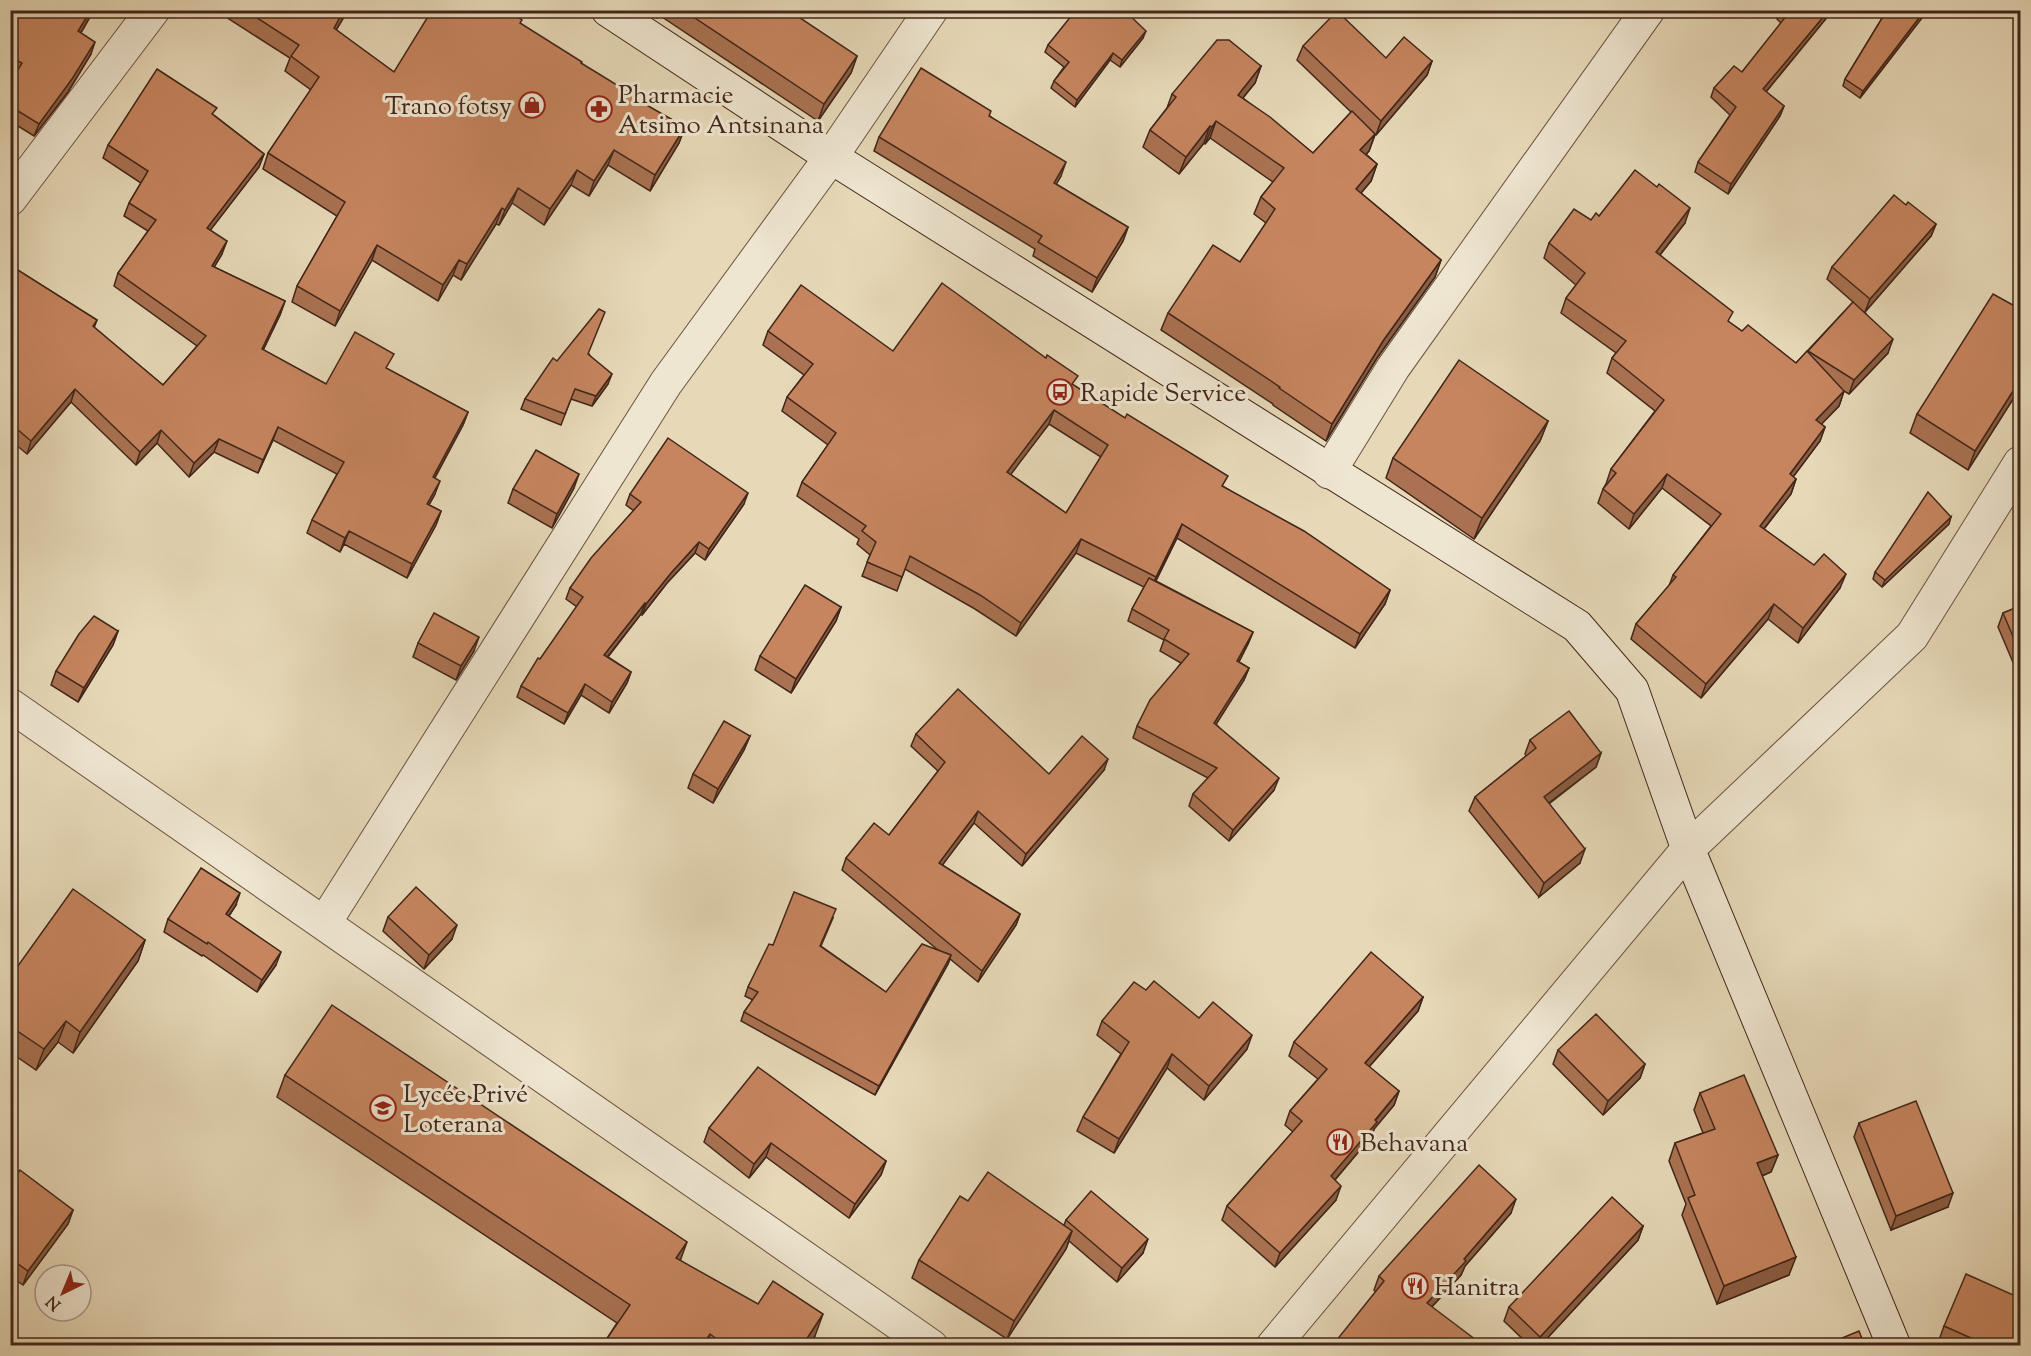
<svg xmlns="http://www.w3.org/2000/svg" width="2031" height="1356" font-family="'Sorts Mill Goudy',serif">
	<rect width="100%" height="100%" fill="#e7d9b8"/>
	<filter id="stains"><feTurbulence type="fractalNoise" baseFrequency=".00333" numOctaves="4"/><feColorMatrix values="0 0 0 0 .2 0 0 0 0 .09 0 0 0 0 .02 0 0 0 .5 -.17"/></filter>
	<radialGradient id="worn" r=".72"><stop offset=".6" stop-color="#630" stop-opacity="0"/><stop offset="1" stop-color="#630" stop-opacity=".3"/></radialGradient>
	<g fill="none" stroke-linecap="round" stroke-linejoin="round">
		<g stroke="#6a5342" stroke-width="35">
			<g id="minor">
				<polyline points="10,199 153,10"/>
				<polyline points="1329,472 1393,368 1648,10"/>
				<polyline points="10,705 931,1346"/>
				<polyline points="325,922 666,383 831,157 931,10"/>
				<polyline points="1273,1346 1688,849 1912,636 2020,463"/>
			</g>
		</g>
		<g stroke="#41261a" stroke-width="35">
			<polyline id="secondary" points="608,10 831,157 1577,626 1632,690 1688,849 1894,1346"/>
		</g>
		<use href="#minor" stroke="#efe6d1" stroke-width="33"/>
		<use href="#secondary" stroke="#efe6d1" stroke-width="33"/>
	</g>
	<g fill="#aa7252" stroke="#41261a" stroke-width="1.5" fill-rule="evenodd">
		<polygon points="10,10 94,10 81,33 91,54 68,92 34,136 10,121 10,83 16,74 10,72"/>
		<polygon points="219,10 348,10 336,30 394,72 520,24 634,98 685,127 679,143 650,191 608,165 589,196 571,185 544,225 512,203 499,225 496,224 461,280 453,275 438,301 372,260 335,326 292,302 297,286 337,216 263,169 268,153 311,90 285,71 290,58 218,12"/>
		<polygon points="647,10 788,10 857,56 851,73 818,121 659,15 657,18"/>
		<polygon points="1780,10 1833,10 1766,92 1784,106 1780,116 1728,194 1695,172 1698,162 1730,115 1711,97 1714,88 1742,72 1781,23 1777,19"/>
		<polygon points="1887,10 1928,10 1860,98 1843,86 1845,79"/>
		<polygon points="1106,18 1143,38 1120,67 1110,60 1075,107 1051,88 1054,81 1064,67 1045,52 1048,45"/>
		<polygon points="1303,46 1386,58 1432,61 1427,75 1376,135 1375,135 1369,151 1366,154 1377,164 1371,181 1361,193 1441,260 1435,277 1377,358 1326,441 1273,405 1273,404 1161,330 1168,313 1240,262 1266,223 1254,214 1261,197 1273,182 1210,138 1205,144 1204,143 1179,174 1143,147 1150,130 1167,108 1172,94 1261,66 1255,83 1243,98 1313,153 1351,112 1297,60"/>
		<polygon points="214,115 264,154 259,167 210,230 222,254 214,267 285,301 280,315 263,350 326,384 388,369 468,412 463,425 435,478 435,494 429,505 441,511 436,525 407,578 344,544 340,552 307,533 312,520 337,474 273,440 258,473 214,452 189,477 157,443 136,465 71,402 27,454 10,440 10,265 97,320 94,328 163,385 197,346 114,286 118,273 148,231 124,216 129,203 141,183 103,158 108,145"/>
		<polygon points="990,116 1061,176 1056,184 1128,227 1123,241 1092,292 1033,256 1035,249 874,151 879,137"/>
		<polygon points="1657,187 1685,223 1660,255 1729,322 1742,331 1796,363 1853,302 1827,279 1832,267 1906,205 1936,224 1931,236 1865,312 1888,353 1849,394 1844,391 1839,406 1821,424 1825,427 1820,441 1793,477 1796,479 1791,494 1764,529 1840,588 1798,643 1768,619 1701,698 1631,639 1636,624 1669,586 1673,575 1711,526 1662,488 1629,529 1598,503 1603,489 1606,484 1611,469 1655,411 1607,373 1612,358 1616,353 1561,313 1566,298 1576,285 1544,258 1549,243 1591,220"/>
		<polygon points="2020,309 2020,388 1968,470 1910,433 1917,414"/>
		<path d="M768,331L893,351L1074,386L1224,487L1390,590L1385,604L1355,648L1177,538L1156,581L1253,632L1248,644L1239,662L1249,668L1244,680L1216,724L1274,790L1229,841L1189,806L1193,794L1208,778L1133,738L1137,726L1181,663L1160,651L1164,640L1128,621L1132,609L1144,587L1076,553L1016,636L975,609L905,569L897,591L862,576L870,555L857,544L859,539L797,496L802,482L828,445L782,411L787,397L804,375L763,345ZM1049,424L1101,457L1066,513L1010,474Z"/>
		<polygon points="589,354 608,384 592,406 571,399 561,425 521,409 525,399 557,361"/>
		<polygon points="1548,421 1540,441 1474,539 1386,478 1393,458"/>
		<polygon points="574,488 552,528 508,503 513,489"/>
		<polygon points="630,494 744,504 705,560 695,553 667,583 642,615 641,614 608,657 631,672 627,683 609,713 581,695 564,724 517,697 521,686 577,607 566,599 570,588 634,511 626,505"/>
		<polygon points="1949,524 1882,587 1873,579 1875,572"/>
		<polygon points="2020,606 2020,665 2015,667 1998,627 2003,613"/>
		<polygon points="841,607 836,621 791,693 755,670 760,656"/>
		<polygon points="118,631 113,645 78,702 51,685 56,671"/>
		<polygon points="418,643 474,651 456,680 413,657"/>
		<polygon points="916,734 1049,774 1104,770 1022,866 974,823 942,865 1020,914 1016,925 978,982 950,959 948,964 875,1095 741,1021 744,1012 753,1000 745,996 748,987 773,945 833,918 821,946 886,992 939,951 842,870 846,858 889,835 938,771 911,746"/>
		<polygon points="750,736 744,750 713,803 688,788 693,774"/>
		<polygon points="1530,740 1601,753 1596,767 1549,804 1580,863 1539,897 1469,811 1475,797 1526,756 1525,754"/>
		<polygon points="236,905 229,916 276,965 257,992 203,955 202,956 164,932 168,919"/>
		<polygon points="388,917 452,939 424,969 383,931"/>
		<polygon points="145,940 138,961 73,1053 58,1042 36,1070 10,1052 10,977"/>
		<polygon points="2020,946 2020,969 2016,958"/>
		<polygon points="1146,990 1199,1018 1247,1049 1204,1100 1167,1068 1114,1153 1077,1131 1083,1117 1121,1054 1097,1035 1102,1021"/>
		<polygon points="1423,997 1418,1011 1369,1067 1399,1091 1394,1105 1374,1129 1372,1136 1335,1180 1336,1200 1275,1267 1222,1220 1227,1206 1293,1132 1285,1125 1290,1111 1318,1079 1289,1056 1294,1042"/>
		<polygon points="1558,1050 1645,1064 1640,1078 1603,1115 1553,1064"/>
		<polygon points="285,1075 680,1261 815,1336 808,1346 602,1346 617,1323 277,1097"/>
		<polygon points="1700,1093 1778,1155 1771,1172 1762,1176 1789,1275 1717,1304 1682,1215 1686,1204 1669,1161 1675,1143 1703,1133 1694,1110"/>
		<polygon points="1859,1123 1948,1207 1891,1230 1854,1137"/>
		<polygon points="709,1128 886,1161 881,1175 849,1218 766,1157 749,1178 704,1142"/>
		<polygon points="10,1183 73,1210 68,1224 23,1285 10,1276"/>
		<polygon points="1511,1213 1465,1266 1461,1275 1432,1307 1376,1292 1374,1290 1379,1276"/>
		<polygon points="1066,1220 1143,1253 1117,1282 1069,1241 1066,1249 1007,1339 912,1278 919,1260 1064,1225"/>
		<polygon points="1643,1226 1638,1240 1540,1346 1530,1346 1504,1321 1509,1307"/>
		<polygon points="1944,1326 2020,1346 1952,1346 1939,1340"/>
	</g>
	<g fill="#8b5d42" stroke="#41261a" stroke-width="1.5">
		<polygon points="91,10 94,10 74,44 78,31"/>
		<polygon points="344,10 348,10 328,44 334,28"/>
		<polygon points="1829,10 1833,10 1760,99 1763,89"/>
		<polygon points="1925,10 1928,10 1860,98 1863,91"/>
		<polygon points="1146,31 1143,38 1120,67 1122,60"/>
		<polygon points="95,42 91,54 68,92 34,136 39,124"/>
		<polygon points="1113,53 1110,60 1075,107 1077,100"/>
		<polygon points="857,56 851,73 818,121 824,104"/>
		<polygon points="1432,61 1427,75 1376,135 1381,121"/>
		<polygon points="1261,66 1255,83 1231,112 1238,95"/>
		<polygon points="1784,106 1780,116 1728,194 1731,184"/>
		<polygon points="1216,121 1210,138 1205,144 1212,127"/>
		<polygon points="1210,126 1204,143 1179,174 1186,157"/>
		<polygon points="685,127 679,143 650,191 655,175"/>
		<polygon points="1375,134 1369,151 1354,167 1360,150"/>
		<polygon points="614,150 608,165 589,196 594,181"/>
		<polygon points="264,154 259,167 202,241 207,228"/>
		<polygon points="1066,162 1061,176 1049,197 1054,183"/>
		<polygon points="1377,164 1371,181 1350,206 1356,189"/>
		<polygon points="577,170 571,185 544,225 550,209"/>
		<polygon points="518,188 512,203 499,225 505,210"/>
		<polygon points="502,208 496,224 461,280 467,264"/>
		<polygon points="1690,208 1685,223 1651,266 1656,252"/>
		<polygon points="1936,224 1931,236 1865,312 1870,299"/>
		<polygon points="1128,227 1123,241 1092,292 1097,278"/>
		<polygon points="227,241 222,254 207,279 212,266"/>
		<polygon points="377,245 372,260 335,326 340,311"/>
		<polygon points="459,260 453,275 438,301 443,285"/>
		<polygon points="1441,260 1435,277 1377,358 1326,441 1332,424 1383,341"/>
		<polygon points="285,301 280,315 257,363 262,349"/>
		<polygon points="1893,339 1888,353 1849,394 1854,380"/>
		<polygon points="612,374 608,384 592,406 596,396"/>
		<polygon points="2020,380 2020,388 1968,470 1975,451"/>
		<polygon points="75,389 71,402 27,454 31,441"/>
		<polygon points="1844,391 1839,406 1811,435 1816,420"/>
		<polygon points="1054,410 1049,424 1002,486 1007,472"/>
		<polygon points="468,412 463,425 428,490 433,477"/>
		<polygon points="1548,421 1540,441 1474,539 1482,518"/>
		<polygon points="278,427 273,440 258,473 263,460"/>
		<polygon points="1825,427 1820,441 1784,489 1790,474"/>
		<polygon points="161,430 157,443 136,465 140,452"/>
		<polygon points="219,439 214,452 189,477 194,463"/>
		<polygon points="579,474 574,488 552,528 557,514"/>
		<polygon points="1667,474 1662,488 1629,529 1634,514"/>
		<polygon points="1796,479 1791,494 1755,540 1760,526"/>
		<polygon points="440,481 435,494 422,517 427,504"/>
		<polygon points="748,493 744,504 705,560 709,549"/>
		<polygon points="441,511 436,525 407,578 412,564"/>
		<polygon points="1951,517 1949,524 1882,587 1885,580"/>
		<polygon points="1182,524 1177,538 1151,590 1156,577"/>
		<polygon points="349,531 344,544 340,552 345,538"/>
		<polygon points="1081,539 1076,553 1016,636 1021,623"/>
		<polygon points="699,542 695,553 667,583 642,615 646,604 671,573"/>
		<polygon points="1846,574 1840,588 1798,643 1803,628"/>
		<polygon points="1390,590 1385,604 1355,648 1360,634"/>
		<polygon points="645,603 641,614 600,666 604,655"/>
		<polygon points="1774,604 1768,619 1701,698 1706,684"/>
		<polygon points="841,607 836,621 791,693 796,679"/>
		<polygon points="118,631 113,645 78,702 84,688"/>
		<polygon points="1253,632 1248,644 1233,673 1237,661"/>
		<polygon points="479,637 474,651 456,680 461,666"/>
		<polygon points="2020,653 2020,665 2015,667"/>
		<polygon points="1249,668 1244,680 1210,734 1214,723"/>
		<polygon points="631,672 627,683 609,713 612,702"/>
		<polygon points="585,684 581,695 564,724 568,713"/>
		<polygon points="750,736 744,750 713,803 718,789"/>
		<polygon points="1601,753 1596,767 1538,811 1544,797"/>
		<polygon points="1108,759 1104,770 1022,866 1026,854"/>
		<polygon points="1279,778 1274,790 1229,841 1233,830"/>
		<polygon points="978,811 974,823 935,875 939,863"/>
		<polygon points="1585,849 1580,863 1539,897 1544,883"/>
		<polygon points="240,893 236,905 222,926 226,914"/>
		<polygon points="1020,914 1016,925 978,982 982,971"/>
		<polygon points="457,925 452,939 424,969 429,955"/>
		<polygon points="145,940 138,961 73,1053 80,1032"/>
		<polygon points="281,952 276,965 257,992 262,980"/>
		<polygon points="951,955 948,964 875,1095 879,1086"/>
		<polygon points="1423,997 1418,1011 1360,1077 1365,1063"/>
		<polygon points="66,1021 58,1042 36,1070 44,1049"/>
		<polygon points="1252,1035 1247,1049 1204,1100 1209,1086"/>
		<polygon points="1172,1054 1167,1068 1114,1153 1119,1139"/>
		<polygon points="1645,1064 1640,1078 1603,1115 1608,1101"/>
		<polygon points="1399,1091 1394,1105 1374,1129 1372,1136 1326,1190 1331,1176"/>
		<polygon points="771,1143 766,1157 749,1178 754,1164"/>
		<polygon points="1778,1155 1771,1172 1751,1180 1757,1163"/>
		<polygon points="886,1161 881,1175 849,1218 855,1204"/>
		<polygon points="1341,1186 1336,1200 1275,1267 1280,1253"/>
		<polygon points="1953,1193 1948,1207 1891,1230 1896,1216"/>
		<polygon points="1516,1199 1511,1213 1465,1266 1461,1275 1422,1317 1427,1303 1464,1259"/>
		<polygon points="73,1210 68,1224 23,1285 28,1271"/>
		<polygon points="1643,1226 1638,1240 1540,1346 1537,1346 1540,1337"/>
		<polygon points="1072,1231 1066,1249 1007,1339 1014,1321"/>
		<polygon points="1148,1239 1143,1253 1117,1282 1122,1268"/>
		<polygon points="687,1242 679,1264 676,1258"/>
		<polygon points="1796,1257 1789,1275 1717,1304 1724,1286"/>
		<polygon points="823,1314 815,1336 808,1346 802,1346"/>
		<polygon points="710,1334 706,1346 702,1346"/>
	</g>
	<g fill="#c6855f" stroke="#41261a" stroke-width="1.5" fill-rule="evenodd">
		<polygon points="10,10 91,10 78,31 95,42 72,79 39,124 10,106 10,83 22,63 10,57"/>
		<polygon points="245,10 344,10 334,28 394,72 432,10 508,10 522,20 520,23 582,62 581,63 635,96 634,98 685,127 655,175 614,150 594,181 577,170 550,209 518,188 505,210 502,208 467,264 459,260 443,285 377,245 340,311 297,286 345,202 268,153 319,77 291,56 299,45"/>
		<polygon points="683,10 788,10 857,56 824,104"/>
		<polygon points="1076,10 1097,10 1106,18 1113,10 1124,10 1146,31 1122,60 1113,53 1077,100 1054,81 1069,62 1048,45"/>
		<polygon points="1782,10 1829,10 1763,89 1784,106 1731,184 1698,162 1736,107 1714,88 1734,66 1742,72 1787,15"/>
		<polygon points="1887,10 1925,10 1863,91 1845,79"/>
		<polygon points="1337,11 1386,58 1404,37 1432,61 1381,121 1303,46"/>
		<polygon points="1217,40 1229,40 1261,66 1238,95 1270,117 1313,153 1352,111 1375,134 1360,150 1377,164 1356,189 1441,260 1383,341 1332,424 1279,388 1280,387 1168,313 1213,245 1240,262 1275,209 1261,197 1284,168 1216,121 1212,127 1210,126 1186,157 1150,130 1176,97 1172,94"/>
		<polygon points="921,68 991,111 989,116 1066,162 1054,183 1128,227 1097,278 1038,242 1042,236 879,137"/>
		<polygon points="157,69 217,108 212,114 264,154 207,228 227,241 212,266 285,301 262,349 326,384 355,332 394,354 386,368 468,412 433,477 440,481 427,504 441,511 412,564 349,531 345,538 312,520 344,462 278,427 263,460 219,439 194,463 161,430 140,452 75,389 31,441 10,423 10,265 97,320 93,326 163,385 206,336 118,273 156,220 129,203 148,171 108,145"/>
		<polygon points="1635,170 1657,187 1659,184 1690,208 1656,252 1733,312 1728,321 1742,331 1748,325 1796,363 1807,351 1844,391 1816,420 1825,427 1790,474 1796,479 1760,526 1814,565 1824,554 1846,574 1803,628 1774,604 1706,684 1636,624 1676,577 1673,575 1721,514 1667,474 1634,514 1603,489 1616,473 1611,469 1664,400 1612,358 1626,341 1566,298 1585,273 1549,243 1574,209 1591,220 1596,213 1599,216"/>
		<polygon points="1894,195 1906,205 1908,202 1936,224 1870,299 1832,267"/>
		<path d="M942,283L1046,358L1047,355L1078,376L1072,384L1125,418L1127,414L1228,476L1222,486L1304,531L1390,590L1360,634L1182,524L1156,577L1081,539L1021,623L980,595L910,556L902,577L867,562L876,542L862,531L866,526L802,482L836,433L787,397L813,364L768,331L801,285L893,351ZM1054,410L1108,445L1066,513L1007,472Z"/>
		<polygon points="1993,294 2020,309 2020,358 2018,362 2020,364 2020,380 1975,451 1917,414"/>
		<polygon points="1853,302 1893,339 1854,380 1808,351"/>
		<polygon points="599,309 605,312 588,354 612,374 596,396 575,389 565,414 525,399 553,358 557,361"/>
		<polygon points="1459,360 1548,421 1482,518 1393,458"/>
		<polygon points="668,438 748,493 709,549 699,542 671,573 646,604 645,603 604,655 631,672 612,702 585,684 568,713 521,686 538,658 540,659 583,597 570,588 591,558 641,502 630,494"/>
		<polygon points="536,450 579,474 557,514 513,489"/>
		<polygon points="1928,492 1951,517 1885,580 1875,572"/>
		<polygon points="1149,578 1253,632 1237,661 1249,668 1214,723 1279,778 1233,830 1193,794 1217,768 1137,726 1150,700 1189,654 1164,639 1169,630 1132,609"/>
		<polygon points="805,585 841,607 796,679 760,656"/>
		<polygon points="2020,606 2020,653 2003,613"/>
		<polygon points="434,613 479,637 461,666 418,643"/>
		<polygon points="94,616 118,631 84,688 56,671 79,634"/>
		<polygon points="958,689 1049,774 1082,736 1108,759 1026,854 978,811 939,863 1020,914 982,971 846,858 874,823 889,835 945,762 916,734"/>
		<polygon points="1569,711 1601,753 1544,797 1585,849 1544,883 1475,797 1536,748 1530,740"/>
		<polygon points="724,721 750,736 718,789 693,774"/>
		<polygon points="201,868 240,893 226,914 281,952 262,980 208,942 207,944 168,919"/>
		<polygon points="416,887 457,925 429,955 388,917"/>
		<polygon points="73,889 145,940 80,1032 66,1021 44,1049 10,1026 10,977"/>
		<polygon points="794,892 836,909 820,946 886,992 922,944 951,955 879,1086 744,1012 758,992 748,987 769,944 773,945"/>
		<polygon points="1371,952 1423,997 1365,1063 1399,1091 1375,1120 1377,1122 1331,1176 1341,1186 1280,1253 1227,1206 1302,1121 1290,1111 1327,1069 1294,1042"/>
		<polygon points="1154,981 1199,1018 1213,1002 1252,1035 1209,1086 1172,1054 1119,1139 1083,1117 1129,1042 1102,1021 1134,982 1146,990"/>
		<polygon points="332,1005 687,1242 676,1258 758,1304 773,1281 823,1314 802,1346 726,1346 710,1334 702,1346 602,1346 630,1305 285,1075"/>
		<polygon points="1596,1014 1645,1064 1608,1101 1558,1050"/>
		<polygon points="758,1067 886,1161 855,1204 771,1143 754,1164 709,1128"/>
		<polygon points="1744,1075 1778,1155 1757,1163 1796,1257 1724,1286 1688,1198 1695,1195 1675,1143 1715,1129 1700,1093"/>
		<polygon points="1916,1101 1953,1193 1896,1216 1859,1123"/>
		<polygon points="1479,1165 1516,1199 1464,1259 1466,1261 1427,1303 1484,1346 1332,1346 1384,1281 1379,1276"/>
		<polygon points="20,1170 73,1210 28,1271 10,1258 10,1183"/>
		<polygon points="988,1172 1072,1231 1014,1321 919,1260 960,1196 968,1201"/>
		<polygon points="1091,1191 1148,1239 1122,1268 1066,1220"/>
		<polygon points="1612,1197 1643,1226 1540,1337 1509,1307"/>
		<polygon points="1966,1274 2020,1298 2020,1346 1989,1346 1944,1326"/>
		<polygon points="1859,1331 1865,1346 1823,1346"/>
	</g>
	<defs>
		<g id="shop-ring" transform="scale(1.35)"><circle r="9.5" fill="#efe6d1" stroke="#8f2418" stroke-width="1.5"/><path d="M-5-2.5h2.3a2.7 3.5 0 0 1 5.4 0H5L5.5 6h-11ZM-1.5-2.5h3a1.5 2.3 0 0 0-3 0Z" fill="#8f2418"/></g>
		<g id="pharmacy-ring" transform="scale(1.35)"><circle r="9.5" fill="#efe6d1" stroke="#8f2418" stroke-width="1.5"/><path d="M-2-6h4v4h4v4h-4v4h-4v-4h-4v-4h4Z" fill="#8f2418"/></g>
		<g id="bus-ring" transform="scale(1.35)"><circle r="9.5" fill="#efe6d1" stroke="#8f2418" stroke-width="1.5"/><path d="M-5-6H5V4H4V6H2V4H-2V6H-4V4H-5ZM-3.5-4V0h7V-4ZM-3.5 1.2v1.5H-2V1.2ZM2 1.2v1.5H3.5V1.2Z" fill="#8f2418"/></g>
		<g id="school-ring" transform="scale(1.35)"><circle r="9.5" fill="#efe6d1" stroke="#8f2418" stroke-width="1.5"/><path d="M0-5L7-2L0 1L-7-2ZM-4 1L0 2.5L4 1V4Q0 6-4 4Z" fill="#8f2418"/></g>
		<g id="restaurant-ring" transform="scale(1.35)"><circle r="9.5" fill="#efe6d1" stroke="#8f2418" stroke-width="1.5"/><path d="M-5-6h1v4h1v-4h1v4h1v-4h1v5L-1.5 .5V6h-2V.5L-5-1ZM5-6V6H3V1.5H1.5Q1.5-4 5-6Z" fill="#8f2418"/></g>
	</defs>
	<g fill-rule="evenodd">
		<use href="#shop-ring" x="532" y="105"/>
		<use href="#pharmacy-ring" x="599" y="109"/>
		<use href="#bus-ring" x="1060" y="392"/>
		<use href="#school-ring" x="383" y="1108"/>
		<use href="#restaurant-ring" x="1340" y="1142"/>
		<use href="#restaurant-ring" x="1415" y="1286"/>
	</g>
	<g text-anchor="middle" stroke-width="6" stroke-linejoin="round" paint-order="stroke">
		<g font-size="26" fill="#41261a" stroke="#efe6d1" text-anchor="start">
			<text x="618" y="103">Pharmacie<tspan x="618" dy="30">Atsimo Antsinana</tspan></text>
			<text x="512" y="114" text-anchor="end">Trano fotsy</text>
			<text x="1080" y="401">Rapide Service</text>
			<text x="403" y="1102">Lycée Privé<tspan x="403" dy="30">Loterana</tspan></text>
			<text x="1360" y="1151">Behavana</text>
			<text x="1434" y="1295">Hanitra</text>
		</g>
	</g>
	<rect width="2031" height="1356" fill="none" stroke="#e7d9b8" stroke-width="36"/>
	<rect x="12" y="12" width="2007" height="1332" fill="none" stroke="#41261a" stroke-width="3"/>
	<rect x="18" y="18" width="1995" height="1320" fill="none" stroke="#41261a" stroke-width="1.5"/>
	<g transform="translate(63 1293) rotate(223)"><circle r="28" fill="#efe6d1" stroke="#a99988" stroke-width="1.5"/>
	<path d="M0-4.5L10 22L0 15L-10 22Z" fill="#8f2418"/>
	<text y="-9" font-size="16" font-weight="bold" text-anchor="middle" fill="#41261a">N</text>
	</g>
	<rect width="100%" height="100%" filter="url(#stains)"/>
	<rect width="100%" height="100%" fill="url(#worn)"/>
</svg>
